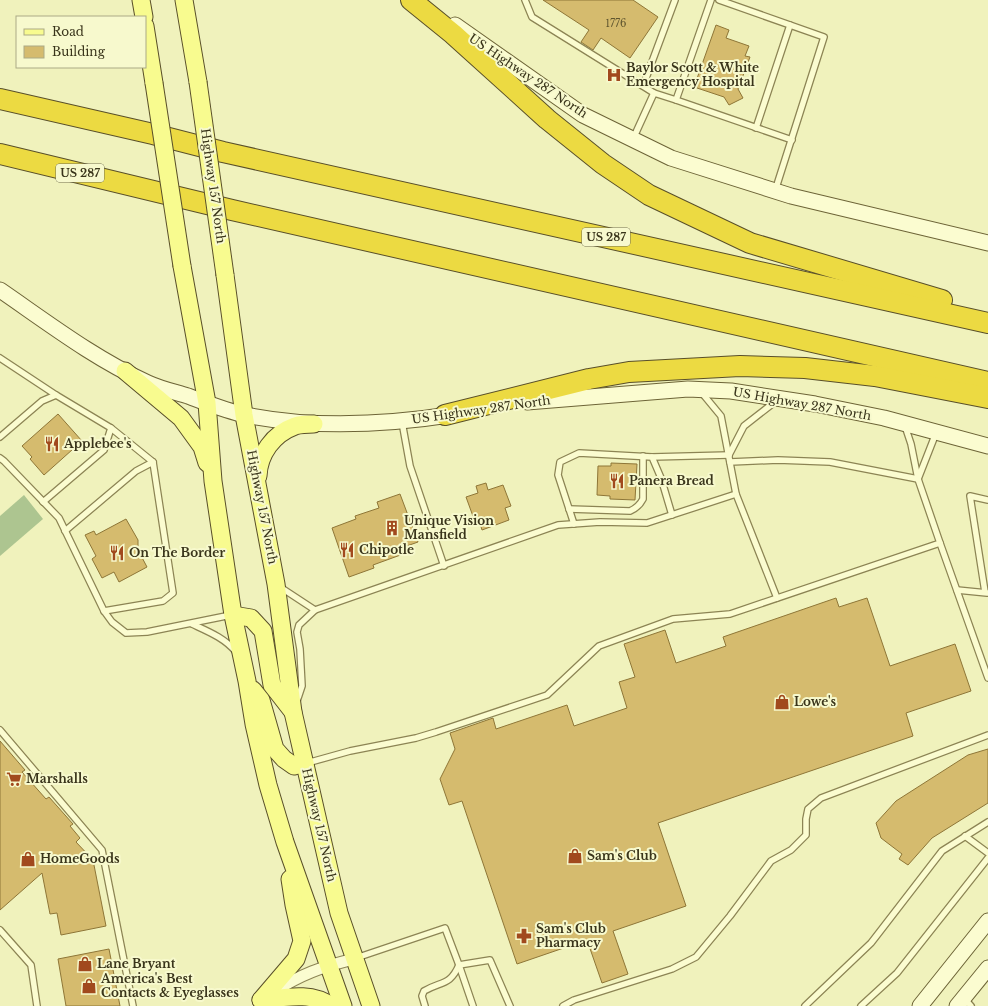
<svg xmlns="http://www.w3.org/2000/svg" width="988" height="1006" font-family="'Libre Baskerville',serif">
	<rect width="100%" height="100%" fill="#f0f2bc"/>
	<polygon fill="#adc590" points="24,495 43,519 0,556 0,516"/>
	<g fill="#d5bb6e" stroke="#8e7637">
		<polygon points="543,0 633,0 658,17 630,58 601,38 593,50 581,42 589,30"/>
		<polygon points="716,25 729,30 726,38 749,46 745,56 750,57 738,89 743,98 729,105 724,97 694,87"/>
		<polygon points="58,414 82,441 44,475 30,459 32,457 22,446"/>
		<polygon points="611,463 637,464 635,500 610,499 610,496 597,495 598,466 611,466"/>
		<polygon points="486,483 488,490 503,485 511,506 505,508 509,520 482,530 478,517 474,519 466,497 478,493 476,486"/>
		<polygon points="400,494 418,542 404,547 406,553 373,565 374,568 349,577 332,528 356,519 355,516 379,508 377,502"/>
		<polygon points="126,519 138,540 138,550 147,567 119,582 114,572 102,578 92,559 96,556 85,535 94,531 96,535"/>
		<polygon points="836,598 839,607 867,598 890,666 955,644 971,691 906,713 913,736 658,823 686,906 613,931 628,974 602,983 587,940 517,964 462,801 449,805 440,779 455,749 450,733 493,718 496,729 567,705 574,726 627,708 619,682 635,677 624,644 665,630 676,663 726,646 723,637"/>
		<polygon points="0,741 25,770 22,772 46,799 49,797 73,824 70,826 80,838 76,842 93,860 106,926 61,935 57,913 50,914 42,873 0,910"/>
		<polygon points="988,749 988,803 932,838 908,865 899,859 902,854 881,838 876,823 896,801 968,755"/>
		<polygon points="109,949 120,1006 66,1006 58,959"/>
	</g>
	<g fill="none" stroke-linecap="round" stroke-linejoin="round">
		<g stroke="#8c8454" stroke-width="8">
			<g id="lane">
				<polyline points="525,0 532,17 654,93"/>
				<polyline points="719,0 824,37 775,191"/>
				<polyline points="643,86 675,0"/>
				<polyline points="676,100 792,140"/>
				<polyline points="756,128 790,25"/>
				<polyline points="633,139 654,93 676,100 711,0"/>
				<polyline points="0,358 56,395"/>
				<polyline points="702,393 721,416 736,494 777,598"/>
				<polyline points="402,422 410,466 444,566"/>
				<polyline points="111,428 153,462"/>
				<polyline points="0,437 42,401 56,395 111,428 104,450 43,502"/>
				<polyline points="729,455 744,426 776,401"/>
				<polyline points="652,457 729,455"/>
				<polyline points="0,458 4,461 59,518 104,611 112,622 126,633 147,632 231,615"/>
				<polyline points="730,462 778,460 830,462 918,479"/>
				<polyline points="918,479 936,433"/>
				<path d="M569,509L630,511C637,508 640,505 643,499V456"/>
				<polyline points="574,524 558,475 560,462 579,453 652,457 661,478 672,515"/>
				<polyline points="65,531 136,471 153,462 173,593 163,601 104,611"/>
				<polyline points="940,543 988,678"/>
				<polyline points="280,587 315,610"/>
				<polyline points="957,590 987,593"/>
				<polyline points="985,592 970,496 988,500"/>
				<path d="M192,624C207,631 225,638 236,652"/>
				<polyline points="297,701 302,686 300,649 297,632 299,625 315,610 558,525 600,522 647,523 736,494"/>
				<polyline points="0,730 102,850 133,1006"/>
				<polyline points="307,763 350,751 416,738 436,732 547,695 599,646 673,619 730,614 940,543 918,479 911,444 905,426"/>
				<polyline points="965,836 988,853"/>
				<polyline points="0,930 31,965 37,1006"/>
				<polyline points="356,958 445,928 459,965 490,960 510,1006"/>
				<polyline points="459,965 473,1006"/>
				<polyline points="964,998 971,1006"/>
				<path d="M425,1006L422,996L424,991C441,981 450,986 459,965"/>
				<polyline points="563,1006 574,1000 672,969 696,957 730,916 771,861 791,850 806,835 806,819 808,809 821,798 988,735"/>
				<polyline points="805,1006 871,943 942,851 988,822"/>
				<polyline points="861,1006 897,973 988,858"/>
			</g>
		</g>
		<g stroke="#8c8454" stroke-width="13">
			<path id="street" d="M273,992C302,974 321,967 354,959"/>
		</g>
		<g stroke="#6d6437" stroke-width="17">
			<g id="secondary">
				<polyline points="455,25 583,115 671,158 791,196 988,243"/>
				<path d="M0,290C48,323 95,359 148,383C161,389 175,392 188,396C207,403 226,411 246,415C315,429 386,425 456,414"/>
				<polyline points="527,402 688,389 731,391 815,404 884,418 988,446"/>
				<polyline points="920,1006 988,921"/>
				<polyline points="957,1006 988,968"/>
			</g>
		</g>
		<g stroke="#594f29" stroke-width="19">
			<g id="primary">
				<polyline points="141,0 144,17"/>
				<polyline points="184,0 198,82"/>
				<polyline points="145,26 154,83"/>
				<polyline points="182,266 207,403 213,481 233,615 247,681 254,724 268,785 285,842 343,1006"/>
				<polyline points="225,275 244,415 276,584 293,712 339,913 371,1006"/>
				<polyline points="125,371 181,418 202,447 207,463"/>
				<path d="M258,476C259,454 273,434 295,426C301,424 308,424 314,424"/>
				<polyline points="233,615 251,618 263,631 272,685 293,712"/>
				<polyline points="253,690 261,700 275,749 284,759 294,766 305,763"/>
				<polyline points="261,1000 296,959 302,941 294,905 290,879"/>
				<path d="M261,1000C283,998 311,991 331,1006"/>
			</g>
		</g>
		<g stroke="#594f29" stroke-width="22">
			<g id="highway">
				<polyline points="411,0 453,34 547,119 603,164 649,195 750,243 942,300"/>
				<polyline points="0,99 153,134 223,152 988,323"/>
				<polyline points="0,154 232,210 988,382"/>
				<polyline points="445,415 589,379 629,372 740,366 805,368 875,376 988,398"/>
			</g>
		</g>
		<use href="#lane" stroke="#fbfcd0" stroke-width="5.5"/>
		<use href="#street" stroke="#fbfcd0" stroke-width="11"/>
		<use href="#secondary" stroke="#fbfcd0" stroke-width="15"/>
		<use href="#primary" stroke="#f8fb8f" stroke-width="17"/>
		<use href="#highway" stroke="#ecda42" stroke-width="20"/>
		<g stroke="#594f29" stroke-width="19" stroke-linecap="butt">
			<g id="primary-bridge">
				<polyline points="198,82 225,275"/>
				<polyline points="154,83 182,266"/>
			</g>
		</g>
		<use href="#primary-bridge" stroke="#f8fb8f" stroke-width="17"/>
	</g>
	<defs>
		<g id="hospital-bare" transform="scale(1.2)"><path d="M-5-5h3v3.5h4V-5h3V5h-3V1.5h-4V5h-3Z" fill="#a1491d" stroke="#f7f9cd" stroke-width="2.5" paint-order="stroke"/></g>
		<g id="restaurant-bare" transform="scale(1.2)"><path d="M-5-6h1v4h1v-4h1v4h1v-4h1v5L-1.5 .5V6h-2V.5L-5-1ZM5-6V6H3V1.5H1.5Q1.5-4 5-6Z" fill="#a1491d" stroke="#f7f9cd" stroke-width="2.5" paint-order="stroke"/></g>
		<g id="building-bare" transform="scale(1.2)"><path d="M-4-6H4V6H1V3H-1V6H-4ZM-2.5-4.3h1.7v1.8h-1.7ZM.8-4.3h1.7v1.8H.8ZM-2.5-1h1.7V.8h-1.7ZM.8-1h1.7V.8H.8Z" fill="#a1491d" stroke="#f7f9cd" stroke-width="2.5" paint-order="stroke"/></g>
		<g id="shop-bare" transform="scale(1.2)"><path d="M-5-2.5h2.3a2.7 3.5 0 0 1 5.4 0H5L5.5 6h-11ZM-1.5-2.5h3a1.5 2.3 0 0 0-3 0Z" fill="#a1491d" stroke="#f7f9cd" stroke-width="2.5" paint-order="stroke"/></g>
		<g id="supermarket-bare" transform="scale(1.2)"><path d="M-6-5.5h2.5l.6 2H6L4.5 2H-2.5L-4.4-4H-6ZM-1.5 3.2a1.3 1.3 0 1 0 .1 0ZM3 3.2a1.3 1.3 0 1 0 .1 0Z" fill="#a1491d" stroke="#f7f9cd" stroke-width="2.5" paint-order="stroke"/></g>
		<g id="pharmacy-bare" transform="scale(1.2)"><path d="M-2-6h4v4h4v4h-4v4h-4v-4h-4v-4h4Z" fill="#a1491d" stroke="#f7f9cd" stroke-width="2.5" paint-order="stroke"/></g>
	</defs>
	<g fill-rule="evenodd">
		<use href="#hospital-bare" x="614" y="75"/>
		<use href="#restaurant-bare" x="52" y="444"/>
		<use href="#restaurant-bare" x="617" y="481"/>
		<use href="#building-bare" x="392" y="528"/>
		<use href="#restaurant-bare" x="347" y="550"/>
		<use href="#restaurant-bare" x="117" y="553"/>
		<use href="#shop-bare" x="782" y="702"/>
		<use href="#supermarket-bare" x="14" y="779"/>
		<use href="#shop-bare" x="575" y="856"/>
		<use href="#shop-bare" x="28" y="859"/>
		<use href="#pharmacy-bare" x="524" y="936"/>
		<use href="#shop-bare" x="85" y="964"/>
		<use href="#shop-bare" x="89" y="986"/>
	</g>
	<g text-anchor="middle" stroke-width="4" stroke-linejoin="round" paint-order="stroke">
		<g font-size="10" fill="#60562f">
			<text x="616" y="27">1776</text>
		</g>
		<g fill="#f7f9cd" stroke="#726f50" stroke-width="1">
			<rect x="56" y="164" width="48" height="18" rx="3"/>
			<rect x="582" y="228" width="48" height="18" rx="3"/>
		</g>
		<g font-size="11" font-weight="bold" fill="#39341a">
			<text x="80" y="177">US 287</text>
			<text x="606" y="241">US 287</text>
		</g>
		<g font-size="12" font-weight="bold" fill="#39341a" stroke="#f7f9cd" text-anchor="start">
			<text x="626" y="72">Baylor Scott &amp; White<tspan x="626" dy="14">Emergency Hospital</tspan></text>
			<text x="64" y="448">Applebee's</text>
			<text x="629" y="485">Panera Bread</text>
			<text x="404" y="525">Unique Vision<tspan x="404" dy="14">Mansfield</tspan></text>
			<text x="359" y="554">Chipotle</text>
			<text x="129" y="557">On The Border</text>
			<text x="794" y="706">Lowe's</text>
			<text x="26" y="783">Marshalls</text>
			<text x="587" y="860">Sam's Club</text>
			<text x="40" y="863">HomeGoods</text>
			<text x="536" y="933">Sam's Club<tspan x="536" dy="14">Pharmacy</tspan></text>
			<text x="97" y="968">Lane Bryant</text>
			<text x="101" y="983">America's Best<tspan x="101" dy="14">Contacts &amp; Eyeglasses</tspan></text>
		</g>
		<g font-size="12" fill="#39341a" stroke="#f7f9cd">
			<text transform="translate(528 76) rotate(34)" y="4">US Highway 287 North</text>
			<text transform="translate(213 186) rotate(82)" y="4">Highway 157 North</text>
			<text transform="translate(802 404) rotate(10)" y="4">US Highway 287 North</text>
			<text transform="translate(481 410) rotate(-8)" y="4">US Highway 287 North</text>
			<text transform="translate(262 507) rotate(79)" y="4">Highway 157 North</text>
			<text transform="translate(319 825) rotate(77)" y="4">Highway 157 North</text>
		</g>
	</g>
	<rect x="16" y="16" width="130" height="52" fill="#f7f9cd" stroke="#abaa85"/>
	<rect x="24" y="29" width="20" height="6" fill="#f8fb8f" stroke="#abaa85"/>
	<text x="52" y="36" font-size="12" fill="#39341a">Road</text>
	<rect x="24" y="46" width="20" height="12" fill="#d5bb6e" stroke="#abaa85"/>
	<text x="52" y="56" font-size="12" fill="#39341a">Building</text>
</svg>
